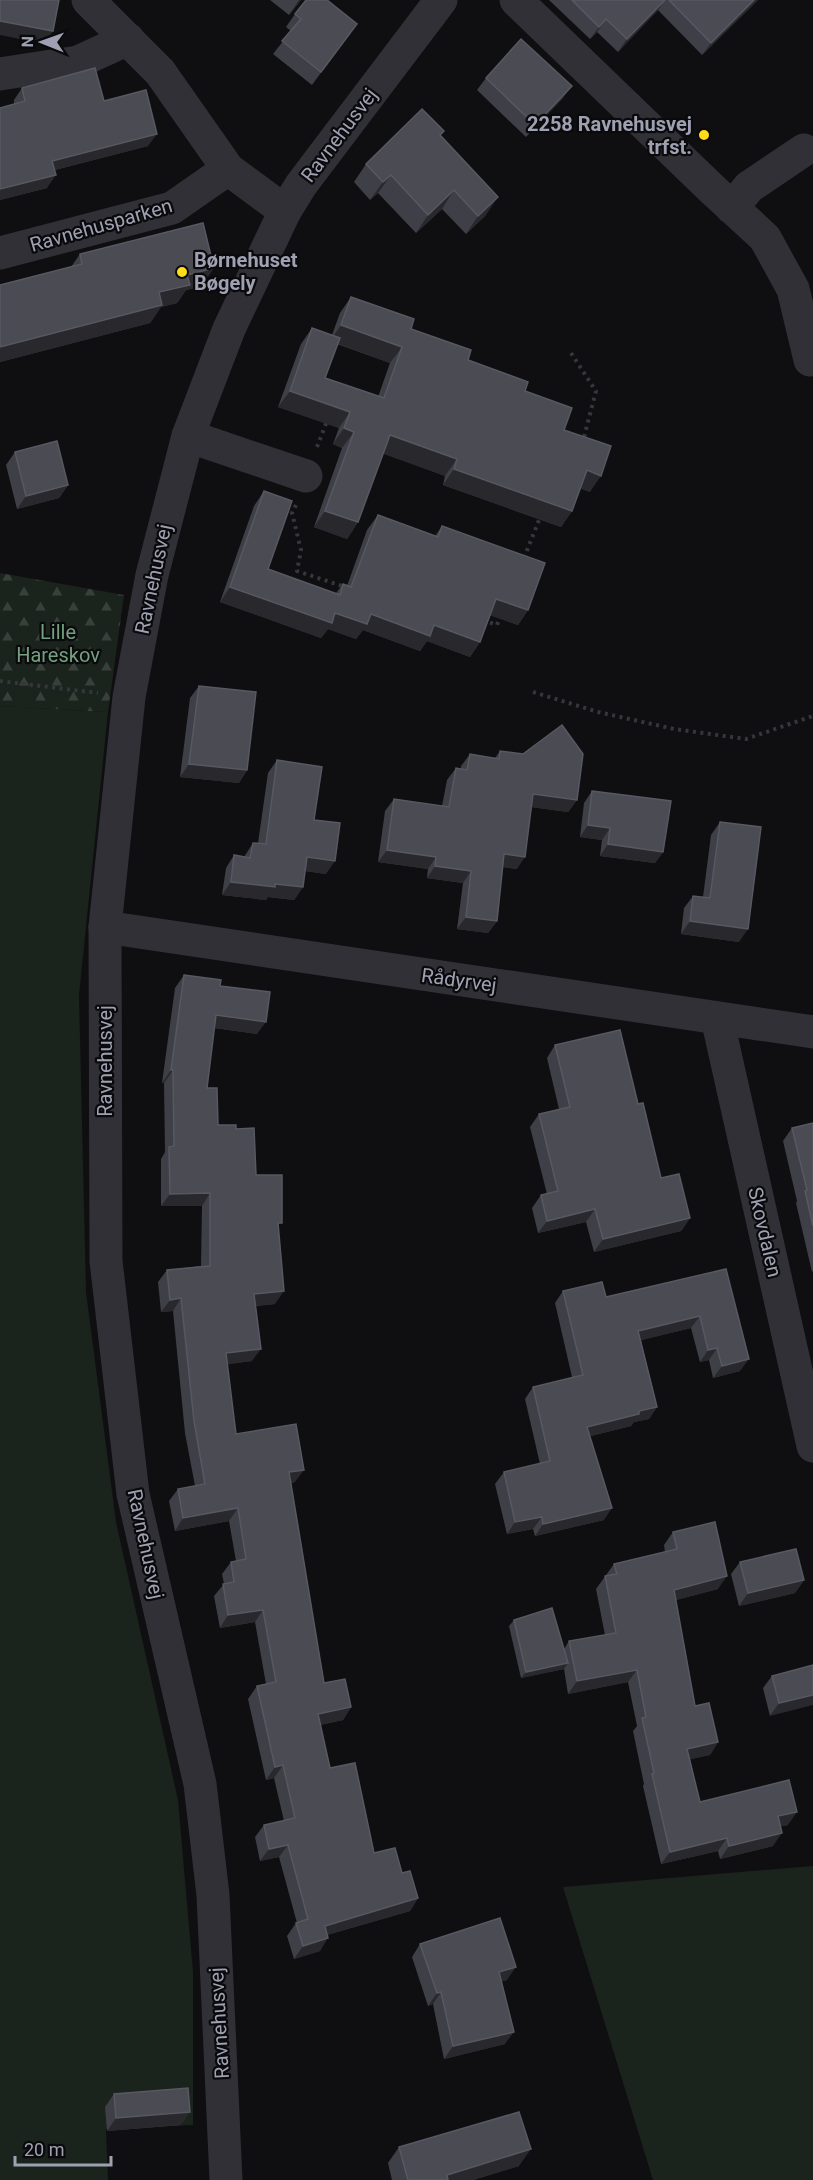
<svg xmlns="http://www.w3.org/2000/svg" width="813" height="2180" font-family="Roboto,sans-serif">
	<defs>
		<pattern id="forest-firs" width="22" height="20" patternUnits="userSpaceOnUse" patternTransform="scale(1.5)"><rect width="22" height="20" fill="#1b231d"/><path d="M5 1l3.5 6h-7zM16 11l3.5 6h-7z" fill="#39403b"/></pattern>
	</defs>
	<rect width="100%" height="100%" fill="#0f0f11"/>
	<g fill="#1b231d">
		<polygon points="0,706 108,712 79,995 86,1292 116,1522 178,1800 193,1972 193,2125 106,2129 108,2180 0,2180"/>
		<polygon points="813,1866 813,2180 653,2180 563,1887"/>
	</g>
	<polygon fill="url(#forest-firs)" points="0,573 124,595 108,712 0,706"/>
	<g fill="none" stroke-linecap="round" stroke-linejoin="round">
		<g stroke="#36363d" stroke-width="4" stroke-dasharray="3 4.5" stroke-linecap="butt">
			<polyline points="571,353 596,391 583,441"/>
			<polyline points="317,447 327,421"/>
			<polyline points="296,505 292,513 301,550 297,571 345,587"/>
			<polyline points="524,558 541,515"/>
			<polyline points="483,620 497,625 501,615"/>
			<polyline points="0,681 98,693"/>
			<polyline points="533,692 598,712 674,729 746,739 813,716"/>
		</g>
		<g stroke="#303036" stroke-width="33">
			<polyline points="88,0 160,72 228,169 285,211"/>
			<polyline points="516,0 712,189 765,238 793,289 810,360"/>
			<polyline points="0,74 78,62 128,39"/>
			<polyline points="732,208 749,187 804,150"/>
			<polyline points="0,253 172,208 228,169"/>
			<polyline points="188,436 306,476"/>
			<polyline points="105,927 813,1032"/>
			<polyline points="717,1018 813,1446"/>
			<polyline points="226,2180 213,1895 200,1784 133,1494 106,1261 105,927 129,697 152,575 188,436 229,329 285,211 301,185 441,0"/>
		</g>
	</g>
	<g fill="#3f4047" fill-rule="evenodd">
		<polygon points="270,0 301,0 289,15"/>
		<polygon points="549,0 758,0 702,55 658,10 618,52 597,32 590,39"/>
		<polygon points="295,14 357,24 312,85 273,54 291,31 286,27"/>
		<polygon points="486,78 563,98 526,137 477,90"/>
		<polygon points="22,88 104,101 148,146 55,170 47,188 0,200 0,108 14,104 14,100"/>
		<polygon points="444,131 440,136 486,215 466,234 442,209 416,233 378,193 370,200 354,182 366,164"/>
		<polygon points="80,254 202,286 186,290 177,303 161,307 150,323 0,362 0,285 71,267"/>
		<path d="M351,297L525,391L564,430L590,492L580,488L572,511L561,527L443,485L445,476L383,453L358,522L347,539L314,527L342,448L333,444L339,428L278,407L301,344L312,328L332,335L340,313ZM337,344L390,363L378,397L325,378Z"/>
		<polygon points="15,452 68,485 59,498 17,509 6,465"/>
		<polygon points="264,491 268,569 336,593 343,584 347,586 367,530 378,515 435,536 442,526 528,610 518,625 490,615 480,642 470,657 427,641 420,651 363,630 356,639 328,629 321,638 220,602 254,506"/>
		<polygon points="199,686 247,770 239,783 180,777 190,698"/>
		<polygon points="500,751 577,800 568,812 531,807 517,869 503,867 497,921 488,933 457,929 463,883 427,878 428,869 378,862 385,811 394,799 442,806 447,780 456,768 461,769 461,766 470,754 495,758"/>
		<polygon points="277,760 314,820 326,874 305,871 303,887 294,900 268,897 266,900 222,895 226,868 234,855 244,857 253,843 258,843 268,773"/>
		<polygon points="592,791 663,852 655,863 600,856 602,840 580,837 584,803"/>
		<polygon points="720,822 739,942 681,934 684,908 693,896 703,897 711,835"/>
		<polygon points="184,975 220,986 257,1034 214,1028 207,1088 218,1125 236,1129 279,1228 275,1304 256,1306 252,1361 227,1364 236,1434 295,1482 291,1483 324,1683 351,1707 343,1720 320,1725 330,1768 374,1853 402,1873 418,1898 410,1911 327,1935 320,1951 294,1959 287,1936 296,1923 297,1923 279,1857 260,1861 255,1837 264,1825 284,1821 274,1778 266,1780 248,1699 257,1686 266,1684 255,1622 220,1628 214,1596 224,1584 222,1574 231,1562 236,1561 229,1521 175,1531 169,1501 178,1489 195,1486 185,1433 173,1311 161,1312 158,1282 167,1270 201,1266 202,1206 161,1206 161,1159 165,1152 164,1083 162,1083 175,988"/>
		<polygon points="555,1045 638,1104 661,1178 690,1218 681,1231 594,1252 586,1222 538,1233 532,1208 541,1195 547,1194 530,1127 539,1114 559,1109 547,1058"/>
		<polygon points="813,1123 813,1271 812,1272 796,1203 797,1201 783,1141 792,1128"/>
		<polygon points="726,1269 740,1371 713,1378 709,1360 700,1362 691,1328 641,1340 657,1407 649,1419 634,1422 631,1426 590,1436 604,1520 535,1536 533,1529 507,1534 495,1484 504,1472 540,1464 525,1399 533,1387 572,1377 555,1303 563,1291 606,1297"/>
		<polygon points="673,1532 718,1589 676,1600 695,1706 718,1742 710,1755 690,1759 700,1802 788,1825 781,1826 773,1846 720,1859 718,1851 661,1864 643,1786 644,1784 633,1731 637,1726 628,1682 568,1694 564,1669 521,1678 509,1626 514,1620 564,1649 569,1641 605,1635 596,1589 614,1564 665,1552 664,1545"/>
		<polygon points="740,1562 804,1580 795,1593 739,1606 731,1574"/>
		<polygon points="813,1665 770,1716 763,1688 772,1676"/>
		<polygon points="420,1944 507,1980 502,1981 505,2044 444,2059 433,2004 428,2006 412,1957"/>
		<polygon points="114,2094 181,2125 107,2131 105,2107"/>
		<polygon points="399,2147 519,2166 473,2180 392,2180 388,2163"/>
	</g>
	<g fill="#28282d">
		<polygon points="299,0 301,0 289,15"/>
		<polygon points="665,0 658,10 618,52 627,39"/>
		<polygon points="754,0 758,0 702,55 711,43"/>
		<polygon points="606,19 597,32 590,39 599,27"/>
		<polygon points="0,21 53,31 44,44 0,35"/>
		<polygon points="357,24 348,37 312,85 321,72"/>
		<polygon points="572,86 563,98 526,137 535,125"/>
		<polygon points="157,134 148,146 43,173 52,161"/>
		<polygon points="56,175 47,188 0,200 0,189"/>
		<polygon points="391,175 378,193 370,200 383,182"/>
		<polygon points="454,190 442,209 416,233 428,215"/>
		<polygon points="498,197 486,215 466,234 478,216"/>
		<polygon points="214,268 202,286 186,290 177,303 161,307 150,323 0,362 0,347 159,292 187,275"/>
		<polygon points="341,325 402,347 390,363 330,341"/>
		<polygon points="290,391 350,412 339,428 278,407"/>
		<polygon points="344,428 354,432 342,448 333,444"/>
		<polygon points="390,435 457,459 445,476 378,452"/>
		<polygon points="454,469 572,511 561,527 443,485"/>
		<polygon points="587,470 601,476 590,492 575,487"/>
		<polygon points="68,485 59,498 17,509 26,496"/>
		<polygon points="325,511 358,522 347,539 314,527"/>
		<polygon points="230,587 335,613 371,614 434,625 480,642 470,657 427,641 420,651 363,630 356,639 328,629 321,638 220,602"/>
		<polygon points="496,599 528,610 518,625 486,614"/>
		<polygon points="189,764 247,770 239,783 180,777"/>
		<polygon points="533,794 577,800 568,812 524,806"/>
		<polygon points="588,825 610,828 602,840 580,837"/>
		<polygon points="608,844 663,852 655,863 600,856"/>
		<polygon points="387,850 436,857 428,869 378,862"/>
		<polygon points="504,854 525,857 517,869 496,866"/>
		<polygon points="307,857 335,861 326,874 298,870"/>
		<polygon points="435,866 471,871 463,883 427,878"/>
		<polygon points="231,882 275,884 303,887 294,900 268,897 266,900 222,895"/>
		<polygon points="466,917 497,921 488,933 457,929"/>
		<polygon points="690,921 748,929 739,942 681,934"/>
		<polygon points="216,1015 266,1022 257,1034 207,1027"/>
		<polygon points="171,1070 173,1070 164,1083 162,1083"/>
		<polygon points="210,1193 202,1206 161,1206 170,1194"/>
		<polygon points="595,1209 586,1222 538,1233 547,1221"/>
		<polygon points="690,1218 681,1231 594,1252 603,1239"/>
		<polygon points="284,1291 275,1304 245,1307 254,1294"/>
		<polygon points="181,1298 173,1311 161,1312 170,1300"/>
		<polygon points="700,1316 691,1328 630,1343 638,1331"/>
		<polygon points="717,1348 709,1360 700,1362 708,1350"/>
		<polygon points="261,1349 252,1361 217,1366 226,1353"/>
		<polygon points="749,1359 740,1371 713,1378 722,1366"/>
		<polygon points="657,1407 649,1419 634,1422 631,1426 579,1439 587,1427 639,1411"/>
		<polygon points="304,1470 295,1482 281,1485 289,1472"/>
		<polygon points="238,1508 229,1521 175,1531 183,1518"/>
		<polygon points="612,1508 604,1520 535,1536 543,1524"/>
		<polygon points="542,1517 533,1529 507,1534 515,1522"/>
		<polygon points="727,1576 718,1589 665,1603 674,1590"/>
		<polygon points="804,1580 795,1593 739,1606 748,1593"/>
		<polygon points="263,1610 255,1622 220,1628 228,1615"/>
		<polygon points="568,1663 564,1669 521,1678 526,1672"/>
		<polygon points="637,1670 628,1682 568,1694 577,1681"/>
		<polygon points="813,1695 813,1705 770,1716 779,1703"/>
		<polygon points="351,1707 343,1720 309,1727 318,1714"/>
		<polygon points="718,1742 710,1755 679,1762 687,1749"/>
		<polygon points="283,1765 274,1778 266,1780 275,1767"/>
		<polygon points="797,1812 788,1825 770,1829 778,1816"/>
		<polygon points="782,1833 773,1846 720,1859 729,1846"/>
		<polygon points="727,1838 718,1851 661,1864 670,1852"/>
		<polygon points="288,1845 279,1857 260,1861 269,1849"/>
		<polygon points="418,1898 410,1911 316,1938 325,1926"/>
		<polygon points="328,1938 320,1951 294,1959 303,1946"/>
		<polygon points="516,1967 507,1980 491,1985 499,1972"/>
		<polygon points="441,1992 433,2004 428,2006 437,1993"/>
		<polygon points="514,2032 505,2044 444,2059 453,2046"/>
		<polygon points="190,2112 181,2125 107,2131 116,2118"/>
		<polygon points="531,2149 519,2166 473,2180 443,2180 447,2175"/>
	</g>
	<g fill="#4a4b53" stroke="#575862" stroke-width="1.5">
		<polygon points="0,0 59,0 53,31 0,21"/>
		<polygon points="306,0 327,0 357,24 321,72 282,41 301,19 295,14"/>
		<polygon points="572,0 665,0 627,39 606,19 599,27"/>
		<polygon points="669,0 754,0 711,43"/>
		<polygon points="521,39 572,86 535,125 486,78"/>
		<polygon points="95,68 104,101 146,90 157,134 52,161 56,175 0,189 0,108 25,101 22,88"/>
		<polygon points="422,109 444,131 440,135 498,197 478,216 454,190 428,215 391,175 383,182 366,164"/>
		<polygon points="203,223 214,268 187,275 190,285 159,292 162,305 0,347 0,285 82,264 80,254"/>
		<polygon points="351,297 414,319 411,329 471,350 468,360 528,382 525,391 572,408 564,430 611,446 601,476 587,470 572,511 454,469 457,459 390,435 358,522 325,511 354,432 344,428 350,412 290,391 312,328 340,338 325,378 384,398 402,347 341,325"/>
		<polygon points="57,441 68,485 26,496 15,452"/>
		<polygon points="264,491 292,501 268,569 340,595 343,584 351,587 378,515 438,537 442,526 545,563 528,610 496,599 480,642 434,625 430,636 371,614 367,624 335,613 332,623 230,587"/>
		<polygon points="199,686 256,692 247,770 189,764"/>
		<polygon points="562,725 583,754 577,800 533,794 525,857 504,854 497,921 466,917 471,871 435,866 436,857 387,850 394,799 449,807 456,768 467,770 470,754 499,759 500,751 523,754"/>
		<polygon points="277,760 322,767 314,820 340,823 335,861 307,857 303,887 275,884 275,887 231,882 234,855 250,858 253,843 266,844"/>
		<polygon points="592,791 671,801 663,852 608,844 610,828 588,825"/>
		<polygon points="720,822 761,827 748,929 690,921 693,896 710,898"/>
		<polygon points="184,975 221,980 220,986 270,992 266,1022 216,1015 207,1088 217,1088 218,1125 236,1125 236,1129 254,1128 256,1175 282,1175 282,1223 278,1223 284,1291 254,1294 261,1349 226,1353 236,1434 296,1424 304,1470 289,1472 324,1683 345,1679 351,1707 318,1714 330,1768 355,1763 374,1853 395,1848 402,1873 410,1871 418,1898 325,1926 328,1938 303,1946 296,1923 308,1919 288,1845 269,1849 264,1825 295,1818 283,1765 275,1767 257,1686 276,1682 263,1610 228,1615 223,1584 234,1582 231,1562 246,1559 238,1508 183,1518 178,1489 205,1484 194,1421 181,1298 170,1300 167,1270 210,1266 210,1193 170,1194 169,1147 174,1146 173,1070 171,1070"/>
		<polygon points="620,1030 638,1104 643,1103 661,1178 679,1174 690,1218 603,1239 595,1209 547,1221 541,1195 558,1191 539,1114 570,1107 555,1045"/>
		<polygon points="813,1123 813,1226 805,1191 807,1190 792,1128"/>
		<polygon points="726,1269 749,1359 722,1366 717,1348 708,1350 700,1316 638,1331 657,1407 639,1411 639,1414 587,1427 612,1508 543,1524 542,1517 515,1522 504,1472 550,1461 533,1387 583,1375 563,1291 602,1282 606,1297"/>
		<polygon points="715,1522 727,1576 674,1590 695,1706 709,1703 718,1742 687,1749 700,1802 789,1780 797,1812 778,1816 782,1833 729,1846 727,1838 670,1852 652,1774 654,1773 642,1718 646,1717 637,1670 577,1681 569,1641 616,1633 605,1576 617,1574 614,1564 677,1549 673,1532"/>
		<polygon points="796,1549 804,1580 748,1593 740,1562"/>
		<polygon points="552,1608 568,1663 526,1672 514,1620"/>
		<polygon points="813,1665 813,1695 779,1703 772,1676"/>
		<polygon points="500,1918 516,1967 499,1972 514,2032 453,2046 441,1992 437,1993 420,1944"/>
		<polygon points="188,2088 190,2112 116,2118 114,2094"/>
		<polygon points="519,2112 531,2149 447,2175 448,2180 408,2180 399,2147"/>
	</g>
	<g fill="#ffdd19" stroke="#0a0a0c" stroke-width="2">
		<circle cx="704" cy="135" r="6"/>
		<circle cx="182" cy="272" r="6"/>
	</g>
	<g text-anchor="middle" stroke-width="4.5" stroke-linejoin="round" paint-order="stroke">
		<g font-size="20" font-weight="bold" fill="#9fa1b3" stroke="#0a0a0c" text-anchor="end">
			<text x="692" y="131">2258 Ravnehusvej<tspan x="692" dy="23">trfst.</tspan></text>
			<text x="194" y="267" text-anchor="start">Børnehuset<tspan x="194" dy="23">Bøgely</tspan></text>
		</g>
		<g font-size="20" fill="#9fa1b3" stroke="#0a0a0c">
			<text transform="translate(339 135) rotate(-53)" y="7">Ravnehusvej</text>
			<text transform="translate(101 225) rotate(-16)" y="7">Ravnehusparken</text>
			<text transform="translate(153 579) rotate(-78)" y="7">Ravnehusvej</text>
			<text transform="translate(459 980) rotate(8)" y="7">Rådyrvej</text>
			<text transform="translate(105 1061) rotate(-90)" y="7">Ravnehusvej</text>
			<text transform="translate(765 1232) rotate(77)" y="7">Skovdalen</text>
			<text transform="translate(146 1544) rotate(78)" y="7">Ravnehusvej</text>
			<text transform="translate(219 2023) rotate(-93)" y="7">Ravnehusvej</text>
		</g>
		<g font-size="20" fill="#74a07f" stroke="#0a0a0c">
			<text x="58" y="639">Lille<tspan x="58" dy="23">Hareskov</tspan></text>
		</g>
	</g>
	<g transform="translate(42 42) rotate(271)" stroke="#0a0a0c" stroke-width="4.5" paint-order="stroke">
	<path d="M0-4.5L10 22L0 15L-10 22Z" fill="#9fa1b3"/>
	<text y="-9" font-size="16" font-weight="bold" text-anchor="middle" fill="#9fa1b3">N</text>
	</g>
	<path d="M15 2156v9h96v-9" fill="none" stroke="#9fa1b3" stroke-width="3"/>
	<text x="24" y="2156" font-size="18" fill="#9fa1b3" stroke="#0a0a0c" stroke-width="4.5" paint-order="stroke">20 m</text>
</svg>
